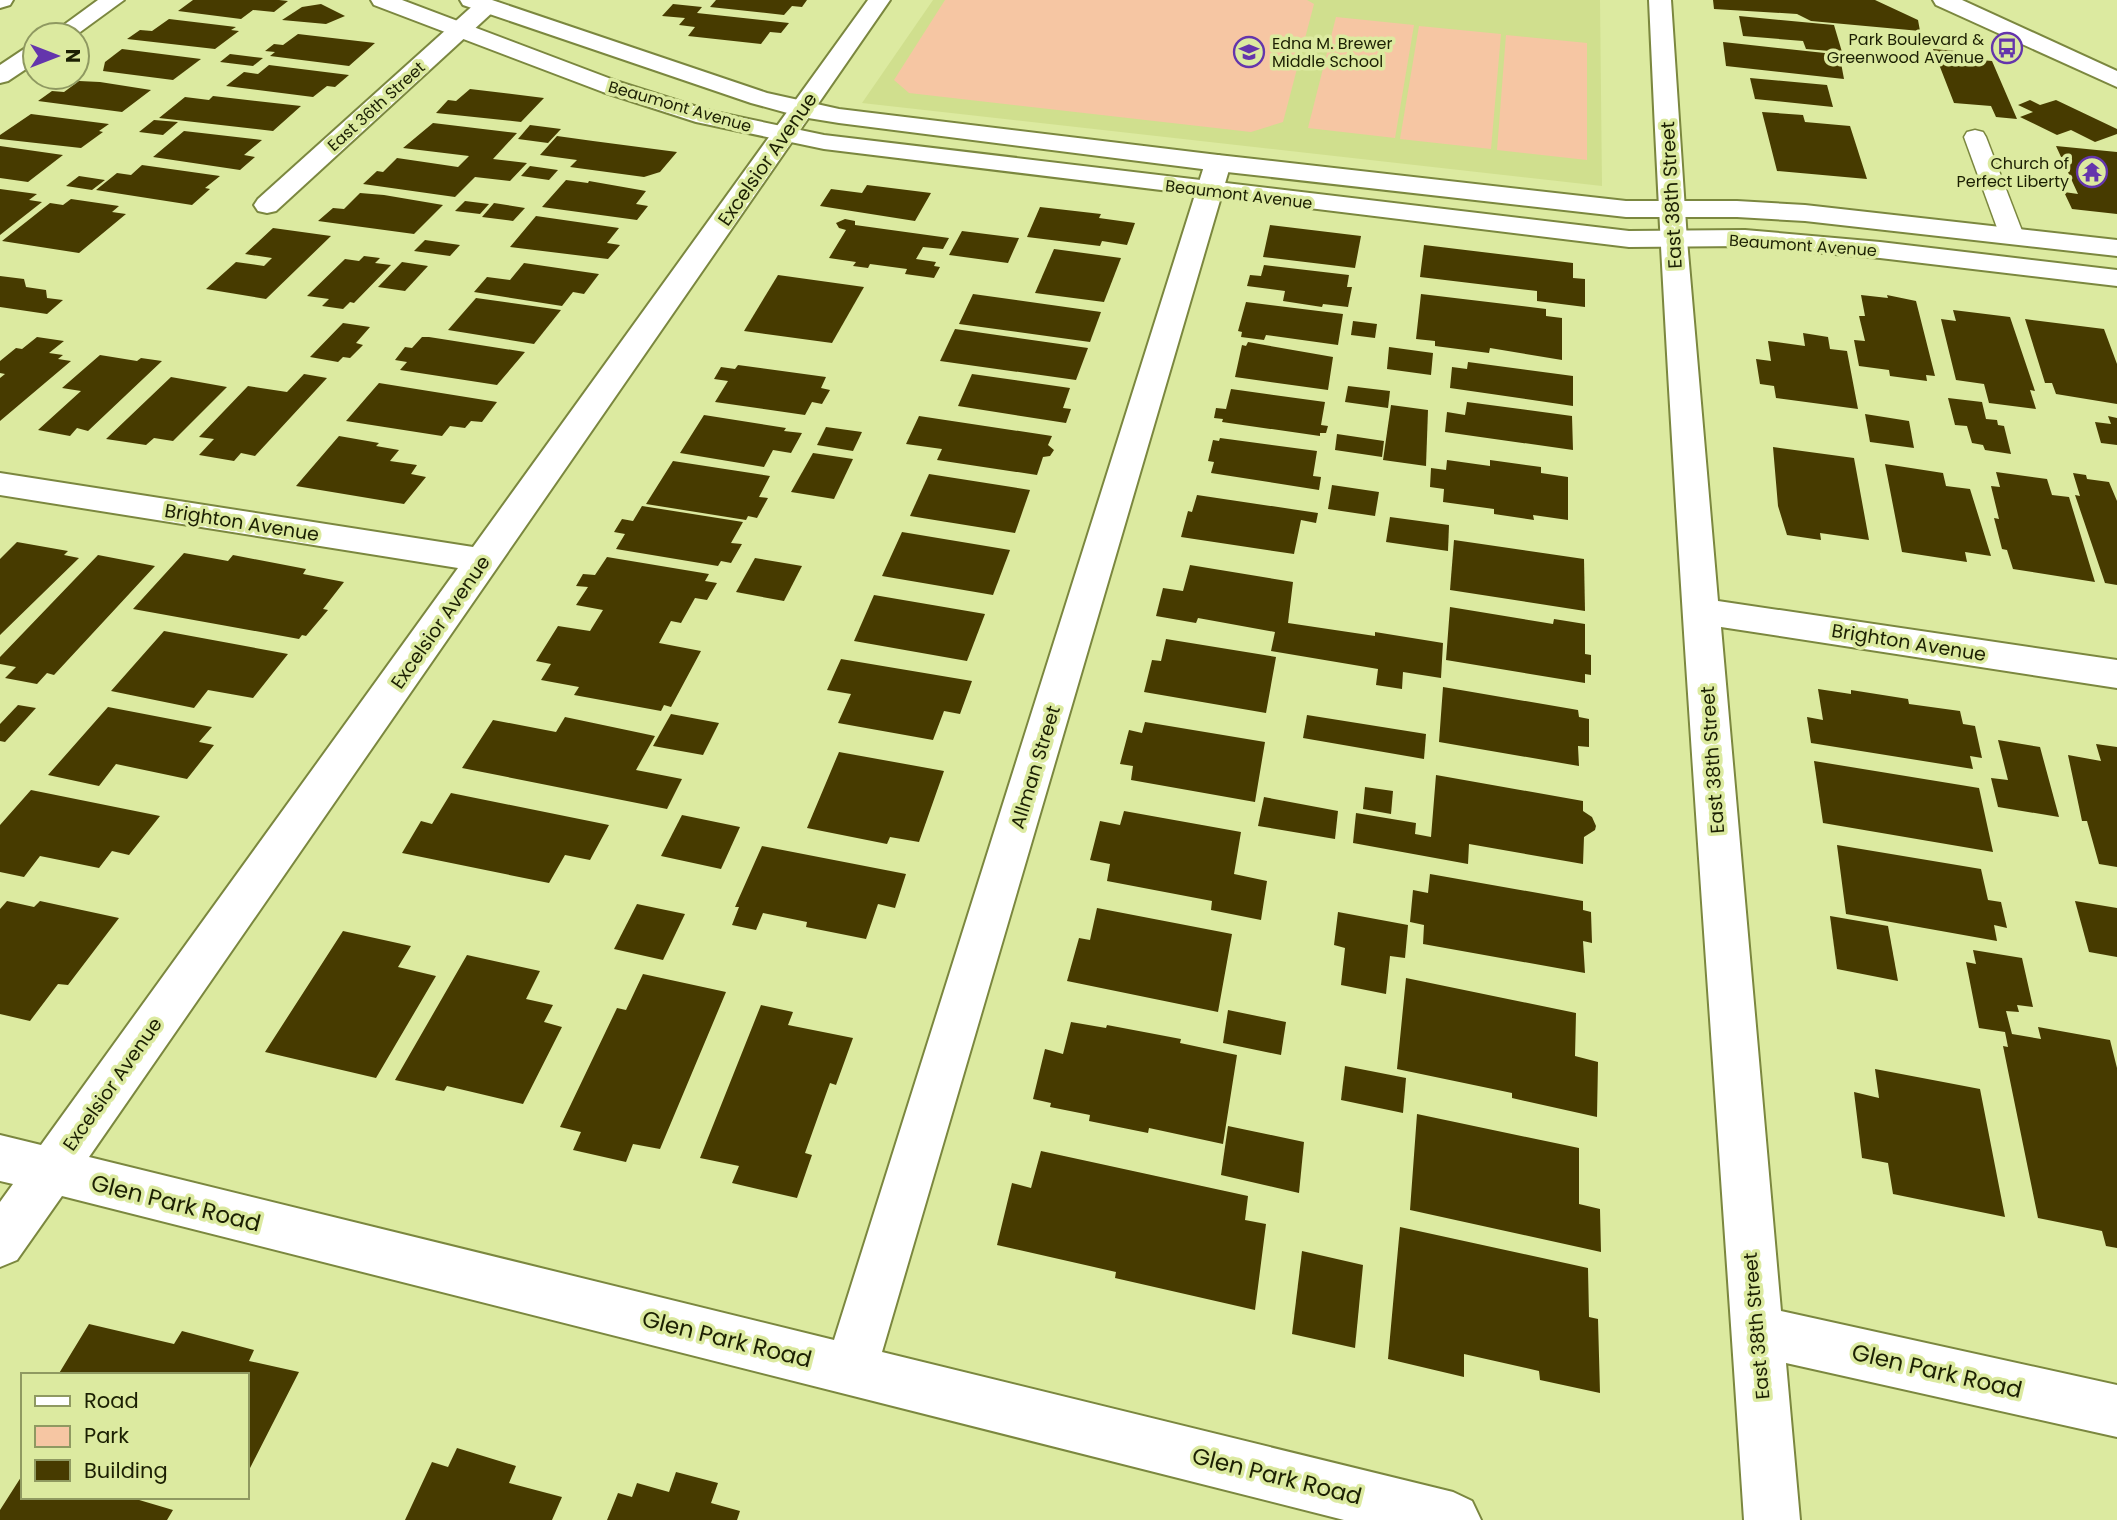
<svg xmlns="http://www.w3.org/2000/svg" width="2117" height="1520" font-family="Poppins,sans-serif">
	<rect width="100%" height="100%" fill="#dceaa0"/>
	<polygon fill="#d0df8e" points="933,0 1600,0 1602,186 862,103"/>
	<g fill="#f6c6a3">
		<polygon points="945,0 1307,0 1314,4 1283,122 1251,132 909,93 894,80"/>
		<polygon points="1336,17 1414,25 1395,138 1308,128"/>
		<polygon points="1419,26 1501,34 1491,149 1400,139"/>
		<polygon points="1506,35 1587,43 1587,160 1497,150"/>
	</g>
	<g fill="#473b00">
		<polygon points="193,0 279,0 288,1 274,12 253,10 241,19 178,11"/>
		<polygon points="716,0 807,0 802,7 792,6 784,15 710,7"/>
		<polygon points="1713,0 1875,0 1918,20 1920,31 1811,21 1797,14 1714,9"/>
		<polygon points="321,4 345,16 326,24 282,20 302,7"/>
		<polygon points="673,4 702,7 697,13 789,23 781,33 770,32 761,44 688,36 695,27 679,25 685,18 662,16"/>
		<polygon points="1739,16 1834,25 1842,52 1806,49 1803,41 1743,36"/>
		<polygon points="169,19 236,27 231,30 239,31 215,49 127,39 140,30 152,31"/>
		<polygon points="298,34 375,43 349,66 270,56 275,52 265,51 274,44 283,45"/>
		<polygon points="1723,42 1834,54 1835,63 1841,63 1844,79 1726,66"/>
		<polygon points="122,49 201,59 173,80 103,71 105,62"/>
		<polygon points="1933,49 1966,52 1969,59 1992,61 2017,119 1996,117 1991,106 1954,103"/>
		<polygon points="230,54 263,58 253,66 220,62"/>
		<polygon points="269,65 349,75 335,87 327,86 313,97 226,86 244,72 258,74"/>
		<polygon points="1750,78 1827,85 1833,107 1755,99"/>
		<polygon points="79,81 100,82 151,90 122,112 38,101 52,91 64,92"/>
		<polygon points="470,89 544,98 521,122 436,113 448,100 456,101"/>
		<polygon points="213,96 301,106 273,131 159,118 185,97 209,100"/>
		<polygon points="2030,100 2040,105 2056,100 2117,129 2117,134 2095,142 2071,130 2057,135 2020,117 2033,112 2018,105"/>
		<polygon points="1762,112 1803,115 1805,122 1850,126 1867,179 1777,171"/>
		<polygon points="31,114 109,124 99,131 103,132 81,148 0,139 0,135"/>
		<polygon points="154,120 178,122 163,135 139,132"/>
		<polygon points="433,123 517,133 493,159 527,163 510,181 475,177 455,197 363,184 377,171 383,172 397,158 458,167 469,156 403,148"/>
		<polygon points="530,125 561,129 548,143 518,139"/>
		<polygon points="184,131 262,140 244,155 255,157 240,170 153,157"/>
		<polygon points="557,136 593,141 677,152 660,172 644,177 570,167 577,160 540,155"/>
		<polygon points="0,146 63,155 28,182 0,178"/>
		<polygon points="2056,146 2117,152 2117,214 2072,209 2064,192 2078,194"/>
		<polygon points="142,165 220,176 205,188 210,189 192,205 96,190 117,173 131,175"/>
		<polygon points="530,166 558,170 549,180 521,176"/>
		<polygon points="79,176 105,180 92,190 66,186"/>
		<polygon points="566,180 588,183 589,181 646,191 636,204 648,206 637,220 542,207"/>
		<polygon points="867,185 931,193 915,221 820,206 831,189 862,193"/>
		<polygon points="0,189 37,194 29,200 42,202 0,235"/>
		<polygon points="360,193 384,195 443,205 414,234 318,221 333,208 344,209"/>
		<polygon points="71,199 119,206 112,212 126,214 79,253 2,241 50,203 63,205"/>
		<polygon points="465,201 489,204 480,214 455,211"/>
		<polygon points="494,203 525,208 513,221 482,217"/>
		<polygon points="1040,207 1101,214 1099,218 1135,223 1127,245 1102,241 1100,246 1027,237"/>
		<polygon points="536,216 619,228 607,243 620,245 608,259 510,247"/>
		<polygon points="845,219 855,221 855,225 949,238 943,249 923,247 916,259 936,262 934,266 940,267 934,278 905,274 907,269 870,264 868,268 853,266 856,262 829,258 846,230 839,228 836,223"/>
		<polygon points="1270,225 1361,236 1355,268 1263,257"/>
		<polygon points="273,228 331,236 266,299 206,289 236,262 264,266 272,258 245,254"/>
		<polygon points="962,231 1019,238 1008,263 949,255"/>
		<polygon points="425,240 460,245 450,256 414,251"/>
		<polygon points="1424,245 1573,263 1573,278 1585,279 1585,307 1537,301 1537,291 1420,277"/>
		<polygon points="1054,249 1121,258 1104,302 1035,293"/>
		<polygon points="364,256 380,258 375,263 391,265 354,303 350,302 343,309 322,306 329,299 307,296 345,259 359,261"/>
		<polygon points="402,262 428,266 405,291 378,287"/>
		<polygon points="524,263 599,274 584,294 573,292 562,306 474,292 487,277 510,280"/>
		<polygon points="1264,265 1349,275 1347,287 1352,287 1348,307 1323,304 1322,307 1283,301 1285,291 1247,286 1250,275 1261,276"/>
		<polygon points="778,275 864,287 832,343 744,331"/>
		<polygon points="0,276 24,279 26,287 46,290 47,298 63,300 47,314 0,307"/>
		<polygon points="973,294 1101,312 1090,342 959,324"/>
		<polygon points="1421,294 1546,309 1546,316 1562,318 1562,360 1490,348 1489,353 1435,346 1435,341 1416,339"/>
		<polygon points="1861,295 1888,298 1887,295 1916,301 1935,376 1926,375 1927,381 1890,376 1889,370 1859,366 1854,340 1865,341 1859,316 1865,316"/>
		<polygon points="476,298 561,310 534,344 448,330"/>
		<polygon points="1246,302 1343,314 1338,345 1266,335 1264,340 1241,337 1242,332 1238,331"/>
		<polygon points="1953,310 2010,317 2035,391 2030,390 2036,409 1989,403 1984,384 1956,380 1941,319 1956,321"/>
		<polygon points="2025,319 2104,329 2117,364 2117,404 2056,394 2052,383 2045,383"/>
		<polygon points="1353,321 1377,324 1375,338 1351,335"/>
		<polygon points="343,323 370,327 356,343 363,345 350,358 343,357 338,362 310,357"/>
		<polygon points="955,329 1088,348 1076,380 940,361"/>
		<polygon points="1803,333 1828,337 1830,349 1847,351 1858,409 1776,398 1774,386 1760,384 1756,359 1771,361 1768,341 1805,346"/>
		<polygon points="37,337 64,341 49,353 63,355 58,359 71,361 0,421 0,378 5,374 0,373 0,361 16,348 22,349"/>
		<polygon points="422,337 429,337 525,352 497,385 400,370 407,362 395,360 405,347 412,348"/>
		<polygon points="1248,342 1333,357 1328,390 1235,377 1242,345 1246,346"/>
		<polygon points="1389,347 1433,353 1431,375 1387,369"/>
		<polygon points="100,355 137,361 141,358 162,361 88,431 77,428 70,436 38,430 81,391 62,388"/>
		<polygon points="1468,362 1573,376 1573,406 1450,388 1452,367 1467,369"/>
		<polygon points="738,365 826,377 821,388 830,390 822,404 812,402 805,415 715,402 728,381 714,379 721,367 735,369"/>
		<polygon points="304,374 327,378 255,456 241,453 234,461 199,455 214,439 199,437 248,386 287,392"/>
		<polygon points="972,374 1070,388 1063,408 1071,409 1066,423 958,406"/>
		<polygon points="171,377 227,387 173,441 154,438 146,445 106,439"/>
		<polygon points="379,383 497,402 482,422 471,421 465,428 450,426 442,436 346,421"/>
		<polygon points="1348,386 1390,391 1388,408 1345,402"/>
		<polygon points="1231,389 1325,402 1321,425 1328,426 1326,433 1320,433 1320,436 1222,422 1223,419 1214,418 1216,408 1226,409"/>
		<polygon points="1948,398 1982,402 1986,419 1997,420 1998,425 2004,426 2011,454 1985,450 1983,445 1972,443 1967,426 1955,425"/>
		<polygon points="1467,402 1572,416 1573,450 1445,432 1447,412 1465,415"/>
		<polygon points="1391,405 1428,410 1426,466 1383,460"/>
		<polygon points="1865,414 1909,421 1914,448 1870,442"/>
		<polygon points="704,415 786,428 784,431 802,433 791,453 773,450 764,467 680,453"/>
		<polygon points="919,416 1052,436 1048,445 1054,450 1050,456 1043,457 1037,475 937,460 942,449 906,444"/>
		<polygon points="2108,416 2117,418 2117,445 2101,443 2095,422 2111,424"/>
		<polygon points="826,427 862,432 853,451 817,445"/>
		<polygon points="1337,434 1384,441 1382,457 1335,450"/>
		<polygon points="339,436 379,443 376,446 399,450 390,461 417,465 411,474 426,477 404,504 296,486"/>
		<polygon points="1220,438 1317,451 1313,476 1321,477 1319,490 1211,473 1214,462 1208,461 1213,440 1219,441"/>
		<polygon points="1773,447 1854,458 1869,540 1820,533 1821,540 1787,535 1778,506"/>
		<polygon points="813,453 853,459 834,499 791,492"/>
		<polygon points="1447,460 1490,466 1490,460 1541,467 1541,473 1568,477 1568,520 1533,515 1534,520 1494,514 1494,509 1443,502 1444,489 1430,487 1431,468 1446,470"/>
		<polygon points="673,461 770,476 759,497 768,498 757,518 748,516 746,520 646,504"/>
		<polygon points="1885,464 1943,473 1946,486 1970,489 1991,556 1965,552 1967,562 1902,552"/>
		<polygon points="1996,472 2047,479 2052,495 2069,497 2095,582 2013,569 2007,550 2002,549 1994,518 1999,519 1991,486 2000,487"/>
		<polygon points="2073,473 2086,475 2087,479 2109,482 2117,501 2117,585 2105,583 2075,495 2080,496"/>
		<polygon points="929,474 1030,490 1015,533 910,516"/>
		<polygon points="1332,485 1379,492 1375,516 1328,509"/>
		<polygon points="1197,495 1318,513 1316,523 1301,520 1294,554 1181,537 1188,511 1192,512"/>
		<polygon points="642,506 743,522 731,543 742,544 731,563 721,561 718,566 616,549 625,534 614,532 622,519 633,521"/>
		<polygon points="1390,517 1449,525 1448,551 1386,542"/>
		<polygon points="902,532 1010,550 993,595 882,576"/>
		<polygon points="1454,540 1584,559 1585,611 1450,590"/>
		<polygon points="17,542 68,551 64,555 79,558 0,635 0,559"/>
		<polygon points="184,553 228,561 233,555 306,569 303,574 344,582 323,609 328,610 306,636 302,635 299,639 133,609"/>
		<polygon points="98,555 155,566 54,675 47,673 37,684 5,678 16,667 0,664 0,657"/>
		<polygon points="607,557 709,574 705,581 717,583 707,600 695,598 681,623 671,621 659,643 701,651 671,707 664,705 661,711 574,695 579,687 541,680 551,664 536,661 558,626 590,631 603,610 576,605 588,587 576,586 583,574 595,575"/>
		<polygon points="755,558 802,566 784,601 736,592"/>
		<polygon points="1190,565 1293,582 1288,623 1375,636 1375,632 1443,643 1441,678 1403,672 1402,689 1376,685 1378,669 1271,651 1275,632 1198,618 1196,623 1156,616 1163,588 1183,591"/>
		<polygon points="874,595 985,614 967,661 854,641"/>
		<polygon points="1450,607 1553,624 1554,619 1585,624 1585,654 1591,655 1591,675 1585,674 1585,683 1446,660"/>
		<polygon points="164,631 288,654 253,698 208,690 194,708 111,691"/>
		<polygon points="1166,639 1276,657 1266,713 1144,692 1152,660 1161,661"/>
		<polygon points="841,659 972,681 960,714 944,711 933,740 838,723 851,694 827,690"/>
		<polygon points="1443,687 1578,710 1579,717 1589,719 1589,747 1578,746 1579,766 1439,742"/>
		<polygon points="1818,689 1851,694 1851,690 1908,699 1909,704 1960,711 1963,724 1975,726 1982,758 1970,756 1973,769 1811,743 1807,717 1823,720"/>
		<polygon points="18,705 36,708 5,742 0,741 0,724"/>
		<polygon points="108,707 212,727 199,742 214,745 187,779 116,764 99,786 48,775"/>
		<polygon points="671,714 719,723 703,755 653,746"/>
		<polygon points="1307,715 1426,734 1424,759 1303,738"/>
		<polygon points="565,717 655,736 636,770 682,779 667,809 462,768 493,720 556,732"/>
		<polygon points="1145,722 1265,742 1255,802 1131,780 1133,766 1120,764 1129,730 1142,733"/>
		<polygon points="1998,740 2040,747 2059,817 1998,807 1991,778 2008,780"/>
		<polygon points="2096,744 2117,747 2117,867 2099,864 2087,821 2082,821 2068,755 2101,761"/>
		<polygon points="839,752 944,771 919,842 890,837 887,844 807,828"/>
		<polygon points="1814,761 1979,788 1993,852 1823,823"/>
		<polygon points="1436,775 1583,801 1583,811 1592,817 1596,826 1595,830 1584,837 1583,864 1469,844 1468,864 1353,843 1356,813 1416,823 1415,834 1431,837"/>
		<polygon points="1365,787 1393,791 1391,814 1363,809"/>
		<polygon points="31,790 160,816 129,855 112,851 99,868 40,856 24,877 0,872 0,825"/>
		<polygon points="451,793 609,825 590,860 565,855 549,883 402,853 421,821 432,824"/>
		<polygon points="1264,797 1338,811 1335,839 1258,826"/>
		<polygon points="1124,811 1241,832 1234,874 1267,881 1261,920 1211,910 1212,901 1107,881 1110,864 1090,860 1100,821 1120,825"/>
		<polygon points="682,815 740,827 721,869 661,856"/>
		<polygon points="1837,845 1981,869 1988,900 2001,902 2007,928 1994,925 1997,941 1846,914"/>
		<polygon points="762,846 906,874 895,908 878,904 866,939 806,927 807,922 763,913 756,930 732,925 739,907 735,907"/>
		<polygon points="1430,874 1583,901 1583,910 1591,912 1592,943 1583,941 1585,973 1423,944 1424,925 1410,922 1413,890 1428,893"/>
		<polygon points="7,901 34,907 40,901 119,918 68,985 58,984 30,1021 0,1014 0,909"/>
		<polygon points="2075,901 2117,908 2117,957 2089,952"/>
		<polygon points="637,904 685,914 663,960 614,949"/>
		<polygon points="1097,908 1232,934 1218,1012 1067,981 1079,938 1090,940"/>
		<polygon points="1338,912 1408,925 1405,958 1390,956 1386,994 1341,985 1345,948 1334,945"/>
		<polygon points="1830,916 1888,926 1898,981 1837,969"/>
		<polygon points="343,931 411,946 398,967 436,976 376,1078 265,1052"/>
		<polygon points="1973,950 2022,958 2033,1007 2017,1005 2019,1012 2006,1011 2012,1034 2041,1039 2038,1027 2110,1040 2117,1068 2117,1248 2106,1246 2102,1231 2038,1218 2003,1046 2008,1047 2005,1032 1979,1028 1966,962 1976,964"/>
		<polygon points="467,955 540,971 526,999 553,1005 544,1022 562,1027 523,1104 447,1086 444,1091 395,1080"/>
		<polygon points="643,974 726,992 660,1149 633,1144 626,1162 573,1150 581,1132 560,1127 617,1008 626,1010"/>
		<polygon points="1406,978 1576,1013 1575,1056 1598,1062 1597,1117 1512,1098 1512,1093 1397,1069"/>
		<polygon points="761,1005 793,1012 788,1025 853,1038 836,1085 830,1083 805,1153 812,1155 797,1198 732,1183 739,1166 700,1158"/>
		<polygon points="1228,1010 1286,1022 1281,1055 1223,1043"/>
		<polygon points="1071,1022 1106,1028 1107,1025 1181,1039 1180,1043 1237,1055 1223,1144 1149,1128 1148,1133 1089,1121 1090,1115 1050,1107 1051,1103 1033,1099 1045,1049 1063,1054"/>
		<polygon points="1345,1066 1406,1078 1403,1113 1341,1100"/>
		<polygon points="1875,1069 1980,1089 2005,1217 1893,1194 1888,1163 1862,1158 1854,1092 1879,1098"/>
		<polygon points="1417,1114 1579,1148 1579,1204 1600,1209 1601,1252 1410,1210"/>
		<polygon points="1228,1126 1304,1142 1299,1193 1221,1175"/>
		<polygon points="1041,1151 1248,1196 1245,1220 1266,1224 1255,1310 1115,1278 1116,1272 997,1245 1012,1183 1031,1188"/>
		<polygon points="1400,1227 1588,1268 1589,1317 1598,1319 1600,1393 1540,1380 1539,1371 1464,1354 1464,1377 1388,1359"/>
		<polygon points="1302,1251 1363,1265 1355,1348 1292,1334"/>
		<polygon points="89,1324 174,1344 182,1331 254,1350 249,1361 299,1372 247,1474 247,1375 58,1375"/>
		<polygon points="457,1448 516,1466 509,1483 562,1497 552,1520 405,1520 432,1462 448,1467"/>
		<polygon points="676,1472 718,1483 711,1503 740,1511 737,1520 607,1520 618,1493 632,1497 637,1483 669,1492"/>
		<polygon points="23,1474 23,1497 129,1497 173,1510 167,1520 0,1520 0,1510"/>
	</g>
	<g fill="none" stroke-linecap="round" stroke-linejoin="round">
		<g stroke="#7b873f" stroke-width="3">
			<polygon id="lane" points="1975,130 1983,132 1986,137 2024,236 2021,241 2012,243 2003,241 2000,236 1964,137 1967,132"/>
		</g>
		<g stroke="#7b873f" stroke-width="4">
			<g id="street">
				<polygon points="488,0 497,6 494,11 276,211 267,213 258,211 254,205 258,199 478,1"/>
				<polygon points="868,0 890,0 89,1157 834,1340 1205,163 1209,158 1218,155 1227,158 1231,163 882,1352 1453,1492 1472,1501 1481,1520 1344,1520 62,1196 17,1260 0,1267 0,1202 13,1184 0,1181 0,1135 41,1145 458,568 0,495 0,473 473,547"/>
				<path d="M1649,0H1671L1687,240L1718,601L2117,660V688L1721,627L1781,1311L2117,1385V1437L1786,1363L1800,1520H1744C1711,1013 1671,508 1649,0Z"/>
			</g>
		</g>
		<g stroke="#7b873f" stroke-width="4">
			<g id="secondary">
				<polygon points="98,0 124,0 76,35 50,35"/>
				<polygon points="371,0 402,0 619,82 710,111 824,135 1629,231 1745,230 1880,242 2117,270 2117,286 1880,258 1745,246 1629,247 824,149 696,122 603,92 374,5"/>
				<polygon points="460,0 492,0 767,93 839,109 1218,155 1626,201 1737,201 1805,205 2117,240 2117,256 1805,221 1737,217 1626,217 1218,171 839,123 802,117 751,103 463,5"/>
				<polygon points="1933,0 1962,0 2117,71 2117,87 1936,5"/>
				<polygon points="35,45 35,63 8,81 0,83 0,65 27,47"/>
			</g>
		</g>
		<g stroke="#7b873f" stroke-width="4">
			<polygon id="highway" points="0,0 13,0 10,5 0,8"/>
		</g>
		<use href="#lane" fill="#fff" fill-rule="evenodd"/>
		<use href="#street" fill="#fff" fill-rule="evenodd"/>
		<use href="#secondary" fill="#fff" fill-rule="evenodd"/>
		<use href="#highway" fill="#fff" fill-rule="evenodd"/>
	</g>
	<defs>
		<g id="bus-ring" transform="scale(1.575)"><circle r="9.5" fill="#dceaa0" stroke="#6435ac" stroke-width="1.5"/><path d="M-5-6H5V4H4V6H2V4H-2V6H-4V4H-5ZM-3.5-4V0h7V-4ZM-3.5 1.2v1.5H-2V1.2ZM2 1.2v1.5H3.5V1.2Z" fill="#6435ac"/></g>
		<g id="school-ring" transform="scale(1.575)"><circle r="9.5" fill="#dceaa0" stroke="#6435ac" stroke-width="1.5"/><path d="M0-5L7-2L0 1L-7-2ZM-4 1L0 2.5L4 1V4Q0 6-4 4Z" fill="#6435ac"/></g>
		<g id="temple-ring" transform="scale(1.575)"><circle r="9.5" fill="#dceaa0" stroke="#6435ac" stroke-width="1.5"/><path d="M0-6L5-2H3V0L6.5 2.5H4V6H1.5V3h-3V6H-4V2.5H-6.5L-3 0V-2H-5Z" fill="#6435ac"/></g>
	</defs>
	<g fill-rule="evenodd">
		<use href="#bus-ring" x="2007" y="48"/>
		<use href="#school-ring" x="1249" y="52"/>
		<use href="#temple-ring" x="2092" y="172"/>
	</g>
	<g text-anchor="middle" stroke-width="7" stroke-linejoin="round" paint-order="stroke">
		<g font-size="16" fill="#1c2003" stroke="#dceaa0" text-anchor="end">
			<text x="1984" y="45">Park Boulevard &amp;<tspan x="1984" dy="18">Greenwood Avenue</tspan></text>
			<text x="1272" y="49" text-anchor="start">Edna M. Brewer<tspan x="1272" dy="18">Middle School</tspan></text>
			<text x="2069" y="169">Church of<tspan x="2069" dy="18">Perfect Liberty</tspan></text>
		</g>
		<g font-size="16" fill="#1c2003" stroke="#dceaa0">
			<text transform="translate(376 106) rotate(-42)" y="6">East 36th Street</text>
			<text transform="translate(680 106) rotate(16)" y="6">Beaumont Avenue</text>
			<text transform="translate(1239 194) rotate(7)" y="6">Beaumont Avenue</text>
			<text transform="translate(1803 245) rotate(4)" y="6">Beaumont Avenue</text>
		</g>
		<g font-size="19" fill="#1c2003" stroke="#dceaa0">
			<text transform="translate(767 159) rotate(-55)" y="7">Excelsior Avenue</text>
			<text transform="translate(1671 195) rotate(-93)" y="7">East 38th Street</text>
			<text transform="translate(242 522) rotate(9)" y="7">Brighton Avenue</text>
			<text transform="translate(440 622) rotate(-55)" y="7">Excelsior Avenue</text>
			<text transform="translate(1909 642) rotate(9)" y="7">Brighton Avenue</text>
			<text transform="translate(1712 760) rotate(-94)" y="7">East 38th Street</text>
			<text transform="translate(1035 767) rotate(-73)" y="7">Allman Street</text>
			<text transform="translate(112 1084) rotate(-55)" y="7">Excelsior Avenue</text>
			<text transform="translate(1756 1326) rotate(-95)" y="7">East 38th Street</text>
		</g>
		<g font-size="23" fill="#1c2003" stroke="#dceaa0">
			<text transform="translate(176 1203) rotate(14)" y="8">Glen Park Road</text>
			<text transform="translate(727 1339) rotate(14)" y="8">Glen Park Road</text>
			<text transform="translate(1937 1371) rotate(13)" y="8">Glen Park Road</text>
			<text transform="translate(1277 1476) rotate(14)" y="8">Glen Park Road</text>
		</g>
	</g>
	<rect x="21" y="1373" width="228" height="126" fill="#dceaa0" stroke="#8f9961" stroke-width="2"/>
	<rect x="35" y="1396" width="35" height="10" fill="#ffffff" stroke="#8f9961" stroke-width="2"/>
	<text x="84" y="1408" font-size="21" fill="#1c2003">Road</text>
	<rect x="35" y="1426" width="35" height="21" fill="#f6c6a3" stroke="#8f9961" stroke-width="2"/>
	<text x="84" y="1443" font-size="21" fill="#1c2003">Park</text>
	<rect x="35" y="1460" width="35" height="21" fill="#473b00" stroke="#8f9961" stroke-width="2"/>
	<text x="84" y="1478" font-size="21" fill="#1c2003">Building</text>
	<g transform="translate(56 56) rotate(90)"><circle r="33" fill="#dceaa0" stroke="#8f9961" stroke-width="2"/>
	<path d="M0-5L12 26L0 18L-12 26Z" fill="#6435ac"/>
	<text y="-10" font-size="19" font-weight="bold" text-anchor="middle" fill="#1c2003">N</text>
	</g>
</svg>
